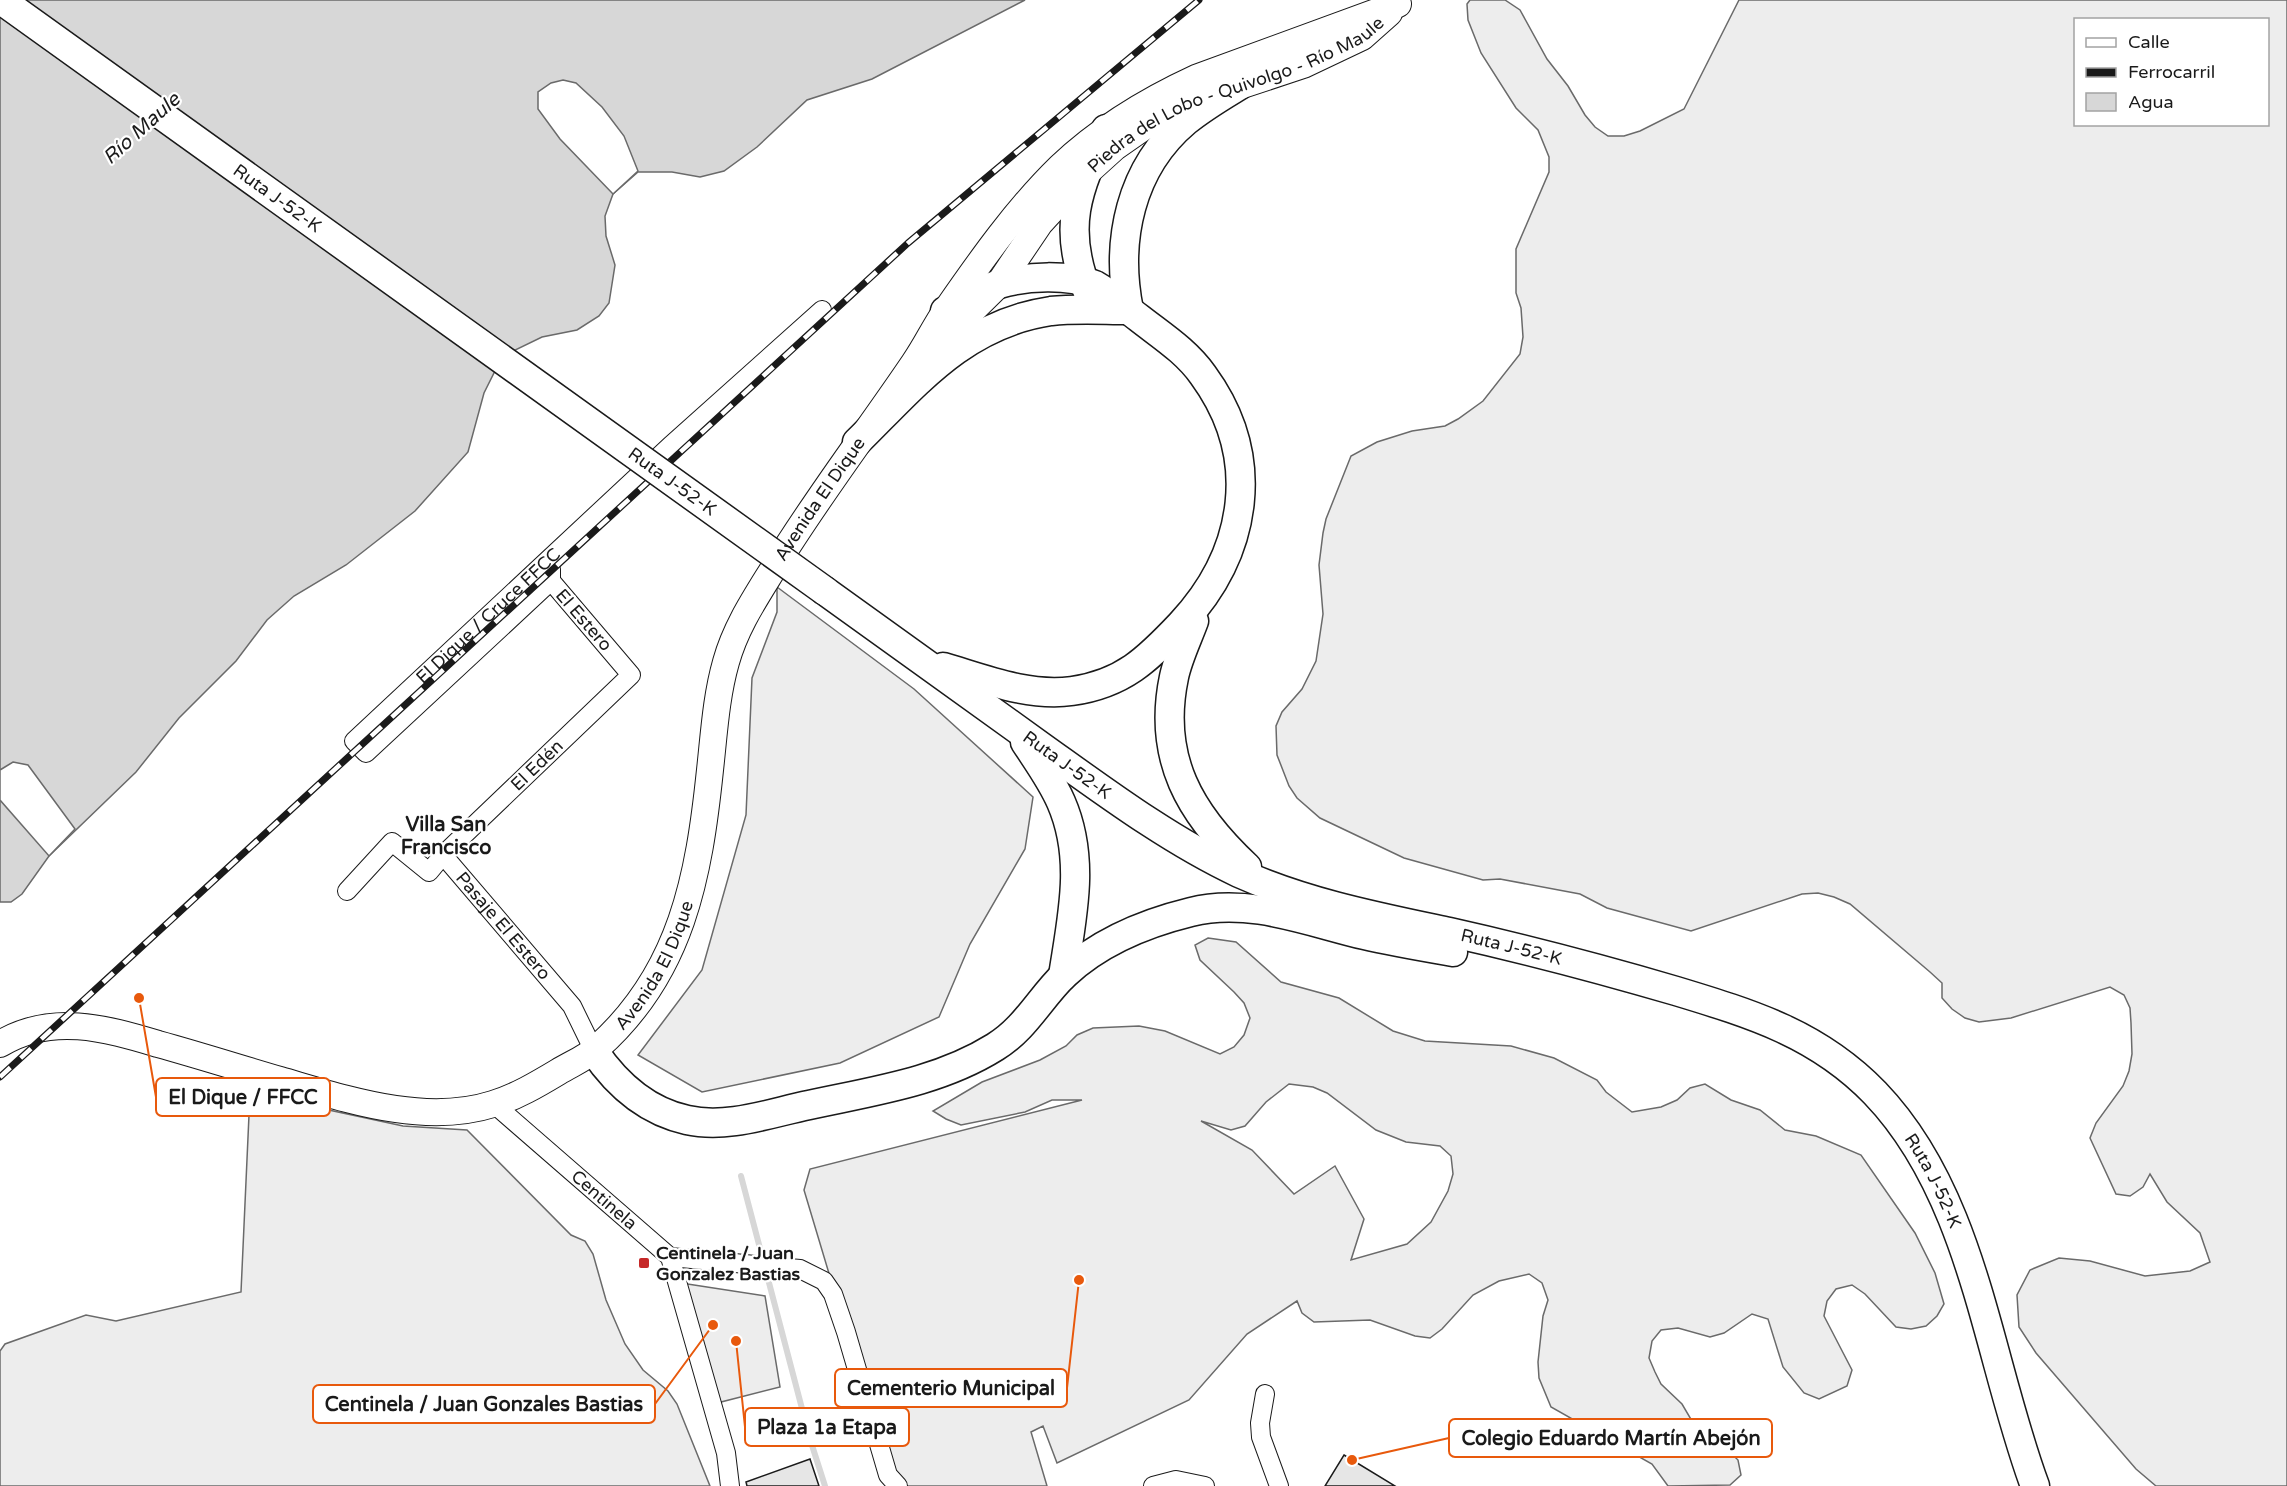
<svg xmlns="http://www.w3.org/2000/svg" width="2287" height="1486" font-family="'Varela Round',sans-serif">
	<rect width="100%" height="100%" fill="#fff"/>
	<g fill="#ededed" stroke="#6a6a6a" stroke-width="1.5" fill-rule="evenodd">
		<path d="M1470,0H1505L1520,10L1547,59L1568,86L1585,115L1595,127L1608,136H1624L1640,131L1684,109L1739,0H2287V1486H2156L2136,1469L2036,1353L2019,1327L2017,1295L2030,1270L2059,1258L2090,1261L2145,1276L2190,1271L2210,1262L2200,1233L2167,1202L2150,1174L2143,1187L2130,1196L2116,1194L2090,1138L2096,1123L2123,1086L2129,1071L2132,1054L2131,1023L2130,1008L2124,995L2110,987L2011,1018L1979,1022L1965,1018L1952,1009L1942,998V983L1930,972L1850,904L1834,897L1818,893L1802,894L1691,931L1607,908L1580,894L1500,879L1483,880L1404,858L1320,818L1297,798L1289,786L1277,755L1276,726L1282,712L1302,689L1316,661L1323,614L1319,565L1323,533L1326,519L1351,456L1377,442L1412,431L1445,426L1458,419L1483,401L1520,354L1523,337L1521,308L1516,293V249L1549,172V157L1538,130L1516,108L1481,53L1468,20L1467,4ZM2076,20H2268V124H2076Z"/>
		<polygon points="777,587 914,689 1033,797 1025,849 970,944 939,1017 840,1063 702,1092 638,1055 702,970 746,815 752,678 777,612"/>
		<path d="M1208,938L1236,942L1281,982L1339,998L1393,1031L1425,1041L1511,1046L1554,1058L1597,1080L1606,1092L1632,1112L1661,1107L1677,1100L1690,1088L1705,1084L1731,1100L1760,1110L1785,1130L1816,1136L1861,1155L1915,1233L1935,1273L1944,1304L1937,1316L1926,1326L1911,1329L1896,1327L1865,1294L1852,1285L1836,1289L1827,1301L1824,1316L1852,1370L1847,1386L1819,1399L1804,1393L1783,1367L1768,1319L1752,1314L1724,1333L1710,1337L1678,1328L1661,1330L1652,1341L1649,1358L1655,1372L1661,1384L1682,1404L1699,1433L1726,1448L1738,1460L1741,1475L1730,1485L1668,1486L1652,1464L1551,1407L1539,1378L1538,1362L1543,1316L1548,1300L1542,1283L1529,1274L1499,1281L1473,1295L1442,1329L1430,1338L1415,1336L1370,1320L1314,1322L1302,1313L1297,1301L1247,1334L1189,1400L1057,1463L1043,1426L1031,1432L1047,1486H907L890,1477L804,1190L810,1169L1082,1100H1052L1025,1112L961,1125L946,1119L933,1111L982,1082L1040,1060L1066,1046L1077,1035L1093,1028L1139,1026L1165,1031L1220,1054L1234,1047L1244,1035L1250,1018L1244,1003L1234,992L1200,960L1195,945ZM1289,1084L1313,1087L1327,1093L1376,1130L1406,1142L1440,1146L1451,1156L1453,1174L1448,1191L1431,1222L1407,1244L1351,1260L1364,1219L1335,1166L1294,1194L1252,1150L1201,1121L1231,1130L1245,1126L1266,1102Z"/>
		<polygon points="250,1093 403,1126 467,1130 571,1235 585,1241 593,1254 606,1300 625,1344 643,1370 668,1391 677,1404 710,1486 0,1486 0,1351 5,1344 86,1315 116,1321 241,1292"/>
		<polygon points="681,1283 765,1296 780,1387 717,1403"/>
	</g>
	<polygon fill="#d7d7d7" stroke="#6a6a6a" stroke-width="1.5" points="0,0 1025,0 872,79 807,100 757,147 724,171 700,177 672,172 638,172 613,194 605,216 606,236 615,265 609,303 599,316 577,330 542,337 513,351 496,369 484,393 468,452 415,511 346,565 294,596 267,620 236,661 179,718 136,772 49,856 22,894 11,902 0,902"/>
	<g fill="#fff" stroke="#6a6a6a" stroke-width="1.5">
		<polygon points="563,80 576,83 602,107 624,136 638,171 613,194 560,139 538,109 538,92 551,83"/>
		<polygon points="13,762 28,765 75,829 49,856 0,800 0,770"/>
	</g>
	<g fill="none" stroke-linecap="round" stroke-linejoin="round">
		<polyline stroke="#d7d7d7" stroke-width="6" points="741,1176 810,1439 825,1486"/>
	</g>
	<g fill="#e6e6e6" stroke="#1a1a1a" stroke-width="1.5">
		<polygon points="1344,1455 1395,1486 1325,1486"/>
		<polygon points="810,1459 819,1486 747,1486 746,1482"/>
	</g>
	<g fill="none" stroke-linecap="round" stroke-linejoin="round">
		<g stroke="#1a1a1a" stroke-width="20">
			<g id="street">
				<path id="s1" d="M551,581L366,753L354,741L671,445L822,310"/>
				<path id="s2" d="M443,855L572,1006L594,1051"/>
				<path id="s3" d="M347,891L392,842L429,872L443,855L631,675L551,581V569"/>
				<path id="s4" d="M494,1104L670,1257L726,1453L730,1486"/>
				<polyline points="670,1257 800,1269 824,1281 833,1294 846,1332 888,1475 898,1486"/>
				<polyline points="1265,1394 1260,1423 1261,1437 1279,1486"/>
				<polyline points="1153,1486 1176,1480 1205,1486"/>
			</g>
		</g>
		<g stroke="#1a1a1a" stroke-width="28">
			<g id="secondary">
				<path id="s5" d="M933,349L998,285L1040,223L1083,176L1115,147L1148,124L1185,104L1303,65L1362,37L1389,13"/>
				<path id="s6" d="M0,1044C51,1013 105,1028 158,1044C198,1055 239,1068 280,1080C346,1099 424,1126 493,1104C516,1097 538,1084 558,1072C571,1064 586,1058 597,1048C682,973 699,876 710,770C714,734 716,697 726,662C736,626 756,597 775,566C818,496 868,431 914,363C926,346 935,326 947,309C981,260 1017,209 1060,167C1100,129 1146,101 1196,78L1398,4"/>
			</g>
		</g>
		<g stroke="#1a1a1a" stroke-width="31">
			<g id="primary">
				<path d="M1089,295C1061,228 1077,190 1106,129"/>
				<path d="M1129,310C1115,241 1130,168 1186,121C1203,107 1222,96 1240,85"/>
				<path d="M857,442C916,384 963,324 1051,311C1076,308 1103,310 1129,310"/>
				<path id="s7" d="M825,591C897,643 970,695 1042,747C1105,792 1169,840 1239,873C1306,903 1378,917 1449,932C1525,949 1601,969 1676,991C1752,1014 1818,1034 1875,1093C1974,1196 1987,1357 2035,1486"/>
				<path d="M1194,621C1187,640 1178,658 1174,677C1157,758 1190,814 1247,867"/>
				<path d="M943,667C984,679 1028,697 1072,691C1123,684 1148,659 1181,624C1248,552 1263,457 1203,375C1186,351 1162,336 1139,318C1124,307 1111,294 1095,285C1068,274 1027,276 999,284C981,290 962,303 945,311"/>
				<path d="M1025,742C1038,762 1052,781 1061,802C1086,859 1072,917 1063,976"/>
				<path d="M594,1051C617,1085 646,1111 687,1120C728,1129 770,1113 809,1105C873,1091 939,1082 995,1047C1025,1029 1040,998 1064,975C1099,942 1146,923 1191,912C1248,897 1309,922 1364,935C1394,942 1424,947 1453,952"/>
			</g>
		</g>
		<use href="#street" stroke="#fff" stroke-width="18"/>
		<use href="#secondary" stroke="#fff" stroke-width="26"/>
		<use href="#primary" stroke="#fff" stroke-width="28"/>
		<g stroke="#1a1a1a" stroke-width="7">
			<polyline id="rail" points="0,1077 908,243 1199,0"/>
		</g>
		<use href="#rail" stroke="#fff" stroke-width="4.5" stroke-dasharray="14" stroke-linecap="butt"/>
		<g stroke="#1a1a1a" stroke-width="31" stroke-linecap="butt">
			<g id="primary-bridge">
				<path id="s8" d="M1,0L825,591"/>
			</g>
		</g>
		<use href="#primary-bridge" stroke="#fff" stroke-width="28"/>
	</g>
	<rect fill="#c62828" stroke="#fff" stroke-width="2" x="638" y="1257" width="12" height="12" rx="3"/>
	<g text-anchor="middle" stroke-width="4.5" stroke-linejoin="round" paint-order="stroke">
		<g font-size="18" fill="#1a1a1a" stroke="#fff">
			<text dy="6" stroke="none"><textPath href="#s5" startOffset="405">Piedra del Lobo - Quivolgo - Río Maule</textPath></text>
			<text dy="6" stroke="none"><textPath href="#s8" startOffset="340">Ruta J-52-K</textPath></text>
			<text dy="6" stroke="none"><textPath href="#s8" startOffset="826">Ruta J-52-K</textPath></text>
			<text dy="6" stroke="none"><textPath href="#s6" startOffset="1233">Avenida El Dique</textPath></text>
			<text dy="6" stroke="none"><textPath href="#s1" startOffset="453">El Dique / Cruce FFCC</textPath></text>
			<text transform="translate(584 620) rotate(49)" y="6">El Estero</text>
			<text dy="6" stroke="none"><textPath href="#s3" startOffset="266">El Edén</textPath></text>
			<text dy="6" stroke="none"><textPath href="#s7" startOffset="298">Ruta J-52-K</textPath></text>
			<text dy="6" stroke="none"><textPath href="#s2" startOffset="93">Pasaje El Estero</textPath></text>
			<text dy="6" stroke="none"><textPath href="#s7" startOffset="784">Ruta J-52-K</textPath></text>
			<text dy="6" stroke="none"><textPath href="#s6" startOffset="729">Avenida El Dique</textPath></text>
			<text dy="6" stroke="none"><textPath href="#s7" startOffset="1287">Ruta J-52-K</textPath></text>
			<text dy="6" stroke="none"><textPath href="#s4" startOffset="146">Centinela</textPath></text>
		</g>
		<g font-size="18" font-weight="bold" fill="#1a1a1a" stroke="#fff" text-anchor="start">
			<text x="656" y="1259">Centinela / Juan<tspan x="656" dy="21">Gonzalez Bastias</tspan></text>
		</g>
		<g font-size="20" font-style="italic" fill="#1a1a1a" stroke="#fff">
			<text transform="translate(141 128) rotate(-42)" y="7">Río Maule</text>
		</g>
		<g font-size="20" font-weight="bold" fill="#1a1a1a" stroke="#fff">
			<text x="446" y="831">Villa San<tspan x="446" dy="23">Francisco</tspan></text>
		</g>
	</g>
	<path fill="none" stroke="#e8590c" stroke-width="2" d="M139 998L156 1097M1079 1280L1067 1388M713 1325L655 1404M736 1341L745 1427M1352 1460L1449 1438"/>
	<g fill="#e8590c" stroke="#fff" stroke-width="2">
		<circle cx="139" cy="998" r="6"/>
		<circle cx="1079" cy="1280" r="6"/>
		<circle cx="713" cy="1325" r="6"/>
		<circle cx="736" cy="1341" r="6"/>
		<circle cx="1352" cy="1460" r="6"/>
	</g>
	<g fill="#fff" stroke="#e8590c" stroke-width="2">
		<rect x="156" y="1078" width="174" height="38" rx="6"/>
		<rect x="835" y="1369" width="232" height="38" rx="6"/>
		<rect x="313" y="1385" width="342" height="38" rx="6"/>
		<rect x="745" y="1408" width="164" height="38" rx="6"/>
		<rect x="1449" y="1419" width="323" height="38" rx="6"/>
	</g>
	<g font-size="20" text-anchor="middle" font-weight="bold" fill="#1a1a1a">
		<text x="243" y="1104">El Dique / FFCC</text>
		<text x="951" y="1395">Cementerio Municipal</text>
		<text x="484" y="1411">Centinela / Juan Gonzales Bastias</text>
		<text x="827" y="1434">Plaza 1a Etapa</text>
		<text x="1611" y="1445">Colegio Eduardo Martín Abejón</text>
	</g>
	<rect x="2074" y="18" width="195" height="108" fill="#ffffff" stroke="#a3a3a3" stroke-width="1.5"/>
	<rect x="2086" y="38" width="30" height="9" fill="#ffffff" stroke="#a3a3a3" stroke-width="1.5"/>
	<text x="2128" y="48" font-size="18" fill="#1a1a1a">Calle</text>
	<rect x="2086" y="68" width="30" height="9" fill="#1a1a1a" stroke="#a3a3a3" stroke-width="1.5"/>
	<text x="2128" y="78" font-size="18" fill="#1a1a1a">Ferrocarril</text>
	<rect x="2086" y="93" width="30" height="18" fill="#d7d7d7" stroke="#a3a3a3" stroke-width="1.5"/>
	<text x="2128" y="108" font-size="18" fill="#1a1a1a">Agua</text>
</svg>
